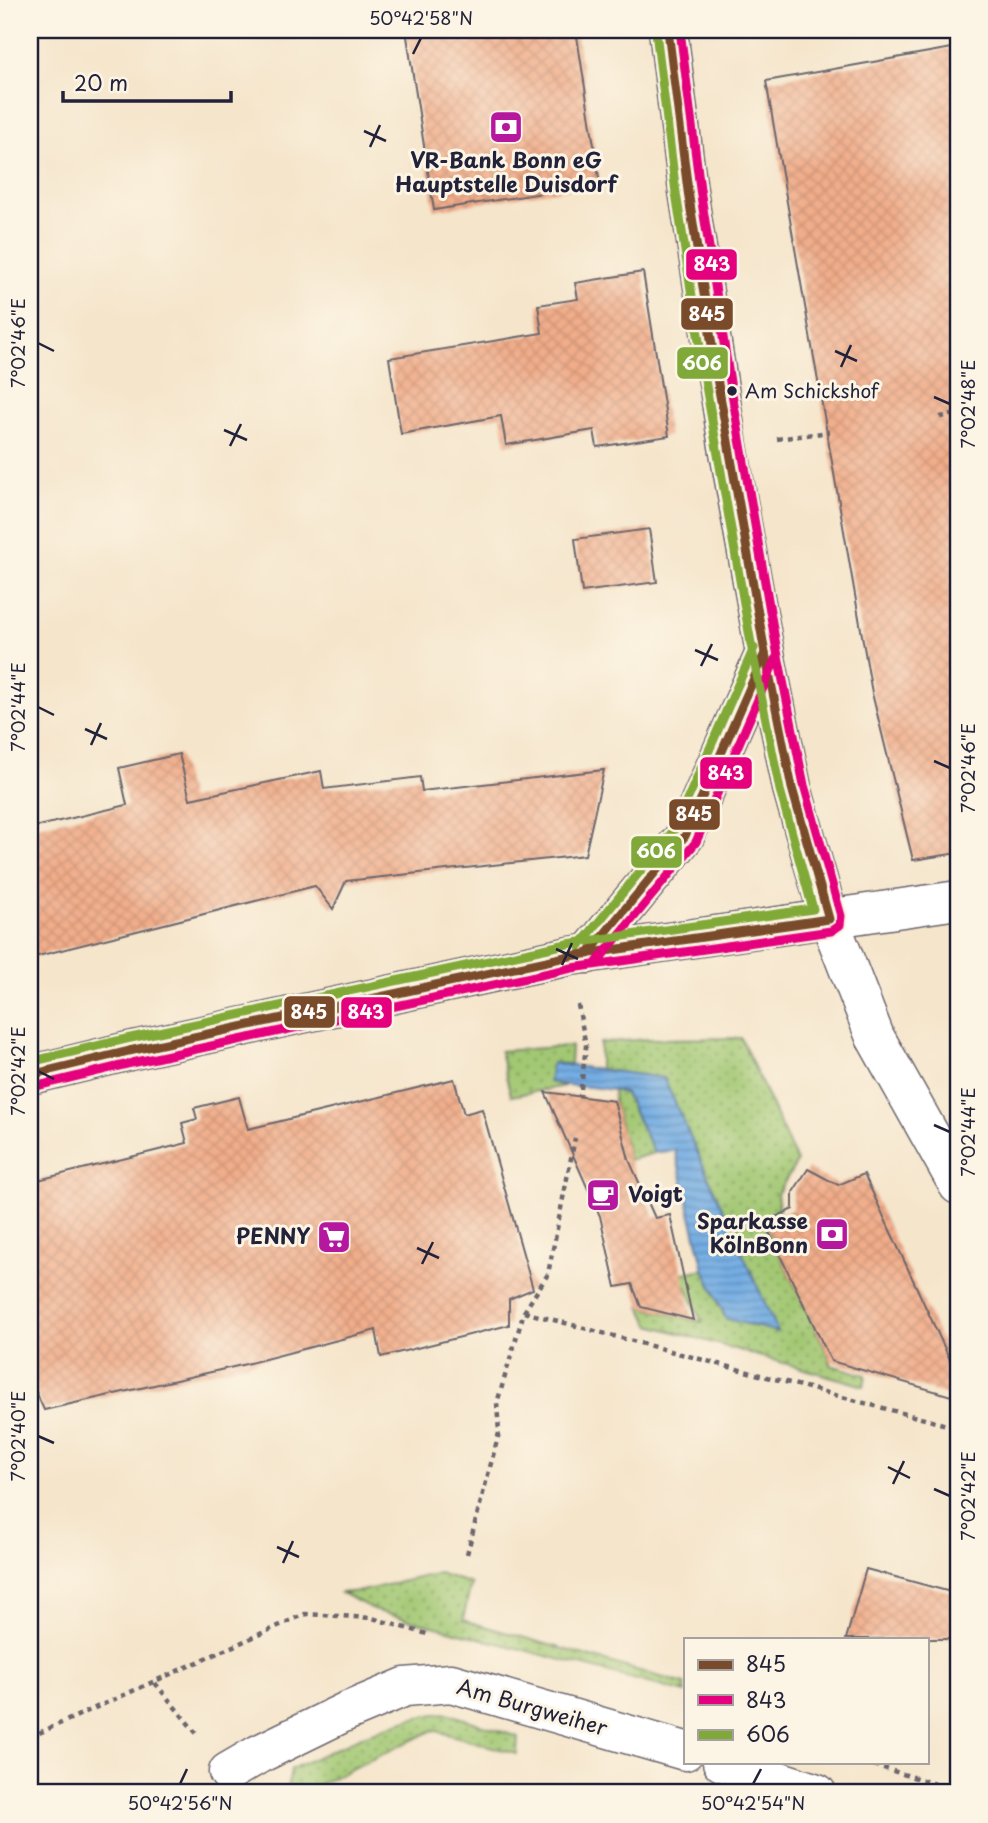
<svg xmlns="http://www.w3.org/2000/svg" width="988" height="1823" font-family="'Playpen Sans',sans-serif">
	<defs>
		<pattern id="grass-dots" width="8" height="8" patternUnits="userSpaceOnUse" patternTransform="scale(1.75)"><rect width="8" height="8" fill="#a3c873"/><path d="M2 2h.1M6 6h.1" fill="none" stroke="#84a260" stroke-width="1.8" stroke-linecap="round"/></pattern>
		<pattern id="water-rules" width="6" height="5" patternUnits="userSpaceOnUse" patternTransform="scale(1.75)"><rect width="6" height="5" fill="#74ade3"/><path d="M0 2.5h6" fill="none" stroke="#5f8cb9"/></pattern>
		<pattern id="building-cross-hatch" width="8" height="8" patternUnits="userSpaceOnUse" patternTransform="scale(1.75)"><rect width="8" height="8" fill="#f1ad8a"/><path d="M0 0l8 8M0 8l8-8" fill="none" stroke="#ce9578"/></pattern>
	</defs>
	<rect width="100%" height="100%" fill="#fcf5e5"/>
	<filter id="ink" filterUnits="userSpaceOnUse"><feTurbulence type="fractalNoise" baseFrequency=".0143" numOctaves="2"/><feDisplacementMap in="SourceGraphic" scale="14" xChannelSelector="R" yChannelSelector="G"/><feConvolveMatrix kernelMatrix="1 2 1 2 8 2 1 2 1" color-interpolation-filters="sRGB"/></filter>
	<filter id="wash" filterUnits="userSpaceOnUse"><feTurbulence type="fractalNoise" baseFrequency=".00686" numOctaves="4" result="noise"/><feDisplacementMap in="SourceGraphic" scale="28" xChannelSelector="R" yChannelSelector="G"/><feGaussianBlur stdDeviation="1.57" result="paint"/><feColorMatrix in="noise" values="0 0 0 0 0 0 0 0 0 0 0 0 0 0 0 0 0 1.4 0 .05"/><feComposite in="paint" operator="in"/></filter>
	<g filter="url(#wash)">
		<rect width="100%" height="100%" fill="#f5e5cb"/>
		<g fill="url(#grass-dots)" stroke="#627557" stroke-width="2">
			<polygon points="741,1038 797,1162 777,1194 780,1215 764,1222 831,1361 831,1365 866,1375 864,1386 650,1325 641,1307 702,1322 680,1274 704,1269 726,1319 665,1079 600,1069 600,1043 647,1039"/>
			<polygon points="571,1046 570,1064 552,1063 549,1082 565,1086 511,1096 500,1051"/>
			<polygon points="613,1089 625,1094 654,1153 629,1160 614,1101"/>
			<polygon points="439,1573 471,1584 463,1620 685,1684 685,1693 377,1611 341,1593 361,1591"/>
			<path d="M447,1713L518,1737L517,1754L433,1730L301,1793H286L291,1769C337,1749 397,1715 447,1713Z"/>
		</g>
		<path fill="url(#water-rules)" stroke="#4b688f" stroke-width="2" d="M552,1063L664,1078L778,1332L726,1319L704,1269L675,1150L654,1153L625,1093C601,1085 574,1088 549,1082Z"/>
		<g id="blocks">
			<g fill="url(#building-cross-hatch)">
				<polygon points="406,30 576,30 600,184 434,210"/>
				<polygon points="952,48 958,87 958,853 913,860 872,693 766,81"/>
				<polygon points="643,272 669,436 597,447 594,430 506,445 501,416 401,434 389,358 542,333 538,305 578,299 575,283"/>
				<polygon points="649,529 657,582 582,592 575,539"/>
				<polygon points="179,754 190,799 321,771 324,789 420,777 422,791 604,770 585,855 346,881 333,909 315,886 30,958 30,828 127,805 119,768"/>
				<polygon points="454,1079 464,1114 482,1109 533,1289 509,1299 509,1325 381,1357 376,1330 242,1365 44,1410 30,1379 30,1182 187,1143 182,1123 197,1119 194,1108 239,1097 248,1129"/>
				<polygon points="545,1092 614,1101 629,1160 655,1218 670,1215 693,1320 641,1307 632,1284 616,1287 600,1216"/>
				<polygon points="808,1169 838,1185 864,1174 958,1377 958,1398 831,1361 764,1222 793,1209 793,1192"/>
				<polygon points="866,1569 958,1594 958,1639 846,1639"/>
			</g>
		</g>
	</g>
	<g filter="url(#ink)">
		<use href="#blocks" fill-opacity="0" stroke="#6c666d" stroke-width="2"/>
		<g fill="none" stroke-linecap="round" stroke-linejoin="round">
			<g stroke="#6c666d" stroke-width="41">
				<g id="minor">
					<polyline points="30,1075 129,1051 570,956 958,900"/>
					<polyline points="722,1762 817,1793"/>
					<polyline points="228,1772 259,1754 343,1713 405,1687 451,1683 685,1751"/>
				</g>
			</g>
			<g stroke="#6c666d" stroke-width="41">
				<g id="major">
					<polyline points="668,30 688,191 728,446 765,653 792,788 829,919 875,1037 958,1185"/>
					<polyline points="588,954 685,836 765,653"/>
				</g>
			</g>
			<g stroke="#6c666d" stroke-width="4.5" stroke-dasharray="5 5" stroke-linecap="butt">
				<polyline points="940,417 958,414"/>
				<polyline points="777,439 829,432"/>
				<polyline points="578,1005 586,1046 580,1097"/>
				<polyline points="524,1312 958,1428"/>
				<polyline points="467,1554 499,1433 497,1403 524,1312 548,1274 575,1138"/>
				<polyline points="155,1683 197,1734"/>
				<polyline points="30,1737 305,1614 372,1618 427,1634"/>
				<polyline points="864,1762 958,1791"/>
			</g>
			<use href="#minor" stroke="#fff" stroke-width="38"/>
			<use href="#major" stroke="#fff" stroke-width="38"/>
			<g stroke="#fcf5e5" stroke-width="14">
				<g id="bus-1">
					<polyline points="588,954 685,836 765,653"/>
					<polyline points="30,1075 129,1051 570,956 829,919 792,788 765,653 718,384 688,191 668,30"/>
				</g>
			</g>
			<g stroke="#fcf5e5" stroke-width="14">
				<g id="bus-2">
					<polyline points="597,962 696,842 776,658"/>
					<polyline points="33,1087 132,1063 572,968 831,931 840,925 841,916 804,785 777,651 730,382 700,189 680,30"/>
				</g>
			</g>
			<g stroke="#fcf5e5" stroke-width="14">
				<g id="bus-3">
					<polyline points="579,946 674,830 754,648"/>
					<polyline points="30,1062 126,1039 567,944 813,909 780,790 753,655 706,386 676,193 656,32"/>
				</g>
			</g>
			<use href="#bus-1" stroke="#7a4b2a" stroke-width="9"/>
			<use href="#bus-2" stroke="#e5007d" stroke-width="9"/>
			<use href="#bus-3" stroke="#81a939" stroke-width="9"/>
		</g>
	</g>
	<path fill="none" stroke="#22223b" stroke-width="2.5" d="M413,54L421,38M364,131L386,141M370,147L380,125M38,343L54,351M835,351L857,361M841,367L851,345M934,397L950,404M224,430L247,440M230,446L241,424M695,650L718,660M701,666L712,644M38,707L54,715M85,729L107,739M91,745L101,723M934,761L950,768M556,949L578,959M562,965L572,943M38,1071L54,1079M934,1125L950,1132M417,1248L439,1258M422,1264L433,1242M38,1436L54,1443M888,1467L910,1478M893,1484L904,1461M934,1489L950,1496M277,1547L299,1557M283,1563L293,1541M180,1784L187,1769M753,1784L761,1769"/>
	<defs>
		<g id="bank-square" transform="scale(1.75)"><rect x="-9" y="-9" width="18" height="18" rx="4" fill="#b5179e" stroke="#fcf5e5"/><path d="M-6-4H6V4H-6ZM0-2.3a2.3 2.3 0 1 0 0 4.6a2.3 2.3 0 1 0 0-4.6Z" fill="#fff"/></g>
		<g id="cafe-square" transform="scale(1.75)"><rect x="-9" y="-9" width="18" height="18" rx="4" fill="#b5179e" stroke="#fcf5e5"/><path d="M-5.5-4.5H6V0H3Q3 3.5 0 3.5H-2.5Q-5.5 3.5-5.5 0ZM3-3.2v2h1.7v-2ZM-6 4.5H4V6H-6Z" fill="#fff"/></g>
		<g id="supermarket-square" transform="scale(1.75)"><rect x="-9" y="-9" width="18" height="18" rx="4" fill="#b5179e" stroke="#fcf5e5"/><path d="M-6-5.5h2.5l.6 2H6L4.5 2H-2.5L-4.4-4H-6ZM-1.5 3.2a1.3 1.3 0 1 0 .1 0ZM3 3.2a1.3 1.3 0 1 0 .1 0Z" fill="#fff"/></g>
	</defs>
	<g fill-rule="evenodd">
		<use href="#bank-square" x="506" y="127"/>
		<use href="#cafe-square" x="603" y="1195"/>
		<use href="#bank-square" x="832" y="1234"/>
		<use href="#supermarket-square" x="334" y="1237"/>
	</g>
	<circle fill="#22223b" stroke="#fcf5e5" stroke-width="2.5" cx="732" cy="391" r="6"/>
	<g text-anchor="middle" stroke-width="6" stroke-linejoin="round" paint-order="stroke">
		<g font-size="19" fill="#22223b" stroke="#fcf5e5" text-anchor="start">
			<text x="745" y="398">Am Schickshof</text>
		</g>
		<g font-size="21" font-weight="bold" fill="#22223b" stroke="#fcf5e5" text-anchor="end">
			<text x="506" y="168" text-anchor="middle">VR-Bank Bonn eG<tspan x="506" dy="24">Hauptstelle Duisdorf</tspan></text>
			<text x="628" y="1202" text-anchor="start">Voigt</text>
			<text x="808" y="1229">Sparkasse<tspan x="808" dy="24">KölnBonn</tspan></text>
			<text x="310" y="1244">PENNY</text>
		</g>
		<g font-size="21" fill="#22223b" stroke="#fcf5e5">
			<text transform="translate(532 1708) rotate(16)" y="7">Am Burgweiher</text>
		</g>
	</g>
	<g stroke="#fcf5e5" stroke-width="2.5">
		<rect x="685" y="248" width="53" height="33" rx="7" fill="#e5007d"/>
		<rect x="680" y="297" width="54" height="34" rx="7" fill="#7a4b2a"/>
		<rect x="676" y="346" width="53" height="34" rx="7" fill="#81a939"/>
		<rect x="699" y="756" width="54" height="34" rx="7" fill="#e5007d"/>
		<rect x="668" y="798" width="53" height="33" rx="7" fill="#7a4b2a"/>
		<rect x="630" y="835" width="53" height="34" rx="7" fill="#81a939"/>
		<rect x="283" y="995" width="53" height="34" rx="7" fill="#7a4b2a"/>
		<rect x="340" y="996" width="53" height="33" rx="7" fill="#e5007d"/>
	</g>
	<g font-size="19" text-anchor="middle" font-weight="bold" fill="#fff">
		<text x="712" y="271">843</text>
		<text x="707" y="321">845</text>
		<text x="702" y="370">606</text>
		<text x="726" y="780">843</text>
		<text x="694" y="821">845</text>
		<text x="656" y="858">606</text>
		<text x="309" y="1019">845</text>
		<text x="366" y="1019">843</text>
	</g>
	<rect width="988" height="1823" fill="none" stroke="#fcf5e5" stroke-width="77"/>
	<rect x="684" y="1638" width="245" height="126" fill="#fcf5e5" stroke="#a5a1a1" stroke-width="2"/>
	<rect x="698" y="1660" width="35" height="10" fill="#7a4b2a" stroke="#a5a1a1" stroke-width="2"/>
	<text x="746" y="1672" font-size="21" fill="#22223b">845</text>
	<rect x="698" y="1695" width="35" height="10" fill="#e5007d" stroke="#a5a1a1" stroke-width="2"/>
	<text x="746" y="1708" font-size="21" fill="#22223b">843</text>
	<rect x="698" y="1730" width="35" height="10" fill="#81a939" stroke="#a5a1a1" stroke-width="2"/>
	<text x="746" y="1742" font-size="21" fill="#22223b">606</text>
	<path d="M63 91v10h168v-10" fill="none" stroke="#22223b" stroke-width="3.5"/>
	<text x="74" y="91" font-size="21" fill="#22223b" stroke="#fcf5e5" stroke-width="5" paint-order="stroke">20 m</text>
	<rect x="38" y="38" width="912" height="1746" fill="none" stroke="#22223b" stroke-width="2.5"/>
	<g font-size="18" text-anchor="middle" fill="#22223b">
		<text x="421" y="25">50°42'58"N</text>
		<text transform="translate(19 343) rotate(-90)" y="6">7°02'46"E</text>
		<text transform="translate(969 404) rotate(-90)" y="6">7°02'48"E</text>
		<text transform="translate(19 707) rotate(-90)" y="6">7°02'44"E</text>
		<text transform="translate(969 768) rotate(-90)" y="6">7°02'46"E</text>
		<text transform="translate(19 1071) rotate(-90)" y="6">7°02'42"E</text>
		<text transform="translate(969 1132) rotate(-90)" y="6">7°02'44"E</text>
		<text transform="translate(19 1436) rotate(-90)" y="6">7°02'40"E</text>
		<text transform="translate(969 1496) rotate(-90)" y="6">7°02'42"E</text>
		<text x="180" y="1810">50°42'56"N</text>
		<text x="753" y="1810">50°42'54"N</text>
	</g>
</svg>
